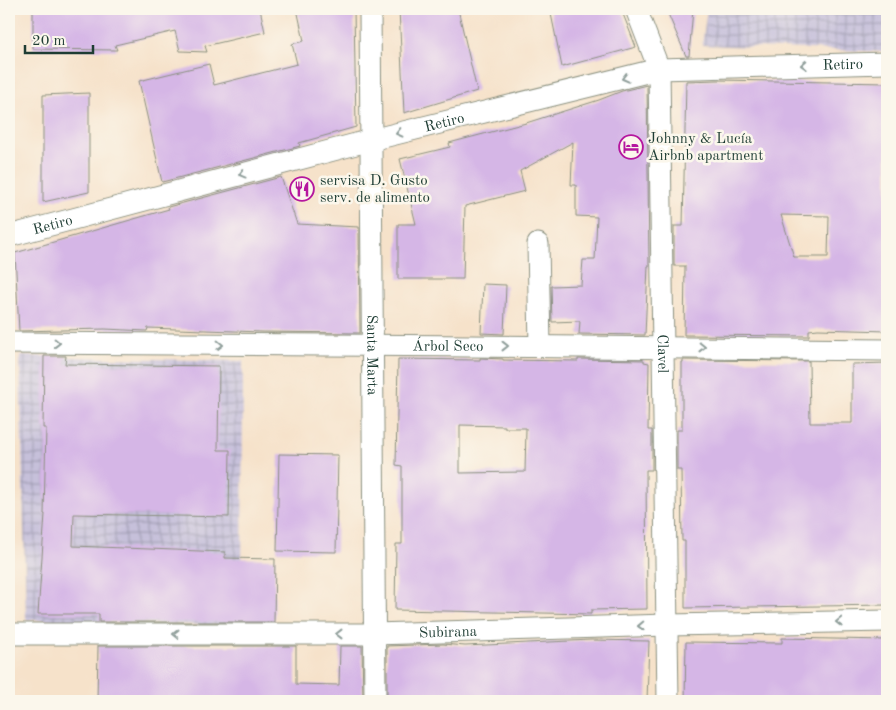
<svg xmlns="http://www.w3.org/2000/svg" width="896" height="710" font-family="'Old Standard TT',serif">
	<defs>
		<pattern id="industrial-grid" width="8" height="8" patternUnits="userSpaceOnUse" patternTransform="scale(1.25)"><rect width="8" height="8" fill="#c6c0da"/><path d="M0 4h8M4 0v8" fill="none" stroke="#a09db2"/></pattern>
	</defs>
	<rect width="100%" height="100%" fill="#fbf7ec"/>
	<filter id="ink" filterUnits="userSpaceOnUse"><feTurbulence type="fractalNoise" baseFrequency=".02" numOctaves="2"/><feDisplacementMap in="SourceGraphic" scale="10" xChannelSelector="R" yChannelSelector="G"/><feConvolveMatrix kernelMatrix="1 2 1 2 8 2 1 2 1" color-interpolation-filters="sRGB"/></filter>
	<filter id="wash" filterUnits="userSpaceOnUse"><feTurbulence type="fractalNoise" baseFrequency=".0096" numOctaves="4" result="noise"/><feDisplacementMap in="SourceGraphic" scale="20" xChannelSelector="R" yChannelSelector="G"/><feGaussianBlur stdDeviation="1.12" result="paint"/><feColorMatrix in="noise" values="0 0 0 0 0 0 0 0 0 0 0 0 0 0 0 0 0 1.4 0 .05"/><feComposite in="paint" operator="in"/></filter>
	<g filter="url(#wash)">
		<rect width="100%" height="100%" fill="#f6e2ca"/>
		<g fill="url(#industrial-grid)">
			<polygon points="707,9 887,9 887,52 702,45"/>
			<polygon points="20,356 243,361 242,626 26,620"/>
		</g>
		<g id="blocks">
			<g fill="#d5b6e6" fill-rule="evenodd">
				<polygon points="33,9 260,9 265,32 205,46 207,52 180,51 175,31 115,45 117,50 33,49"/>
				<polygon points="297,9 354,9 356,127 299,143 300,146 162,182 139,81 209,64 214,85 297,64 292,44 304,41"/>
				<polygon points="399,9 458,9 477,91 404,113"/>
				<polygon points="550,9 621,9 636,47 562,67"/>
				<polygon points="666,9 693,9 689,56 686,56"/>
				<path d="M718,80L887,83V331L818,329L809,330V336L684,335L685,266H674V226H683L686,81ZM781,215L829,216L828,257H794Z"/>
				<polygon points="647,85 649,266 648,266 645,335 579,334 580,321 552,322 551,286 581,285 583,260 595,260 597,217 576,216 576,185 571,185 573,142 520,171 525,191 465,206 463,279 398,279 398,224 416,224 400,159 450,147 449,143 526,123 599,100 622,91"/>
				<polygon points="89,93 89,192 43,202 43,95"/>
				<polygon points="281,177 297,224 359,227 360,333 262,332 148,328 147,331 105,329 19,331 15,253 169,209 168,207"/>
				<polygon points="483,284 506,285 504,334 481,333"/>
				<polygon points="44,356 66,356 65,364 219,366 218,450 230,450 229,517 74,514 73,546 225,552 225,558 275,559 274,622 99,622 99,614 38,614 45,514 44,514 46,428 43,428"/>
				<path d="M480,358L503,359V360L578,361V359L644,360V362L649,363L648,430H652V470H646L647,609L591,610V614L395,610L396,544H402V466L396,465L398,359L480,360ZM460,425L505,426V428H526L525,472L460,473Z"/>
				<polygon points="683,360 809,361 810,423 852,423 852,364 887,363 887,605 685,608 685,541 682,541 681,470 677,470 677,430 682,430 682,362 683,362"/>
				<polygon points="279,454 338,455 336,552 277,551"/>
				<polygon points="782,638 887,640 887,701 685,701 686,642 782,643"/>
				<polygon points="591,640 649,641 647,701 387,701 387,646 443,644 465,646"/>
				<polygon points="98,646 296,646 296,684 339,685 340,646 362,646 363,701 97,701"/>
			</g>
		</g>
	</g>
	<g filter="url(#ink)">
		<use href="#blocks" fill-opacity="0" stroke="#8a907f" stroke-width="1"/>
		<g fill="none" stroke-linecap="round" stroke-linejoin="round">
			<g stroke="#8a907f" stroke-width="23">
				<g id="minor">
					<path id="s1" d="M370,9L375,701"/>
					<path id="s2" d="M636,9L659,69L668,701"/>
					<path id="s3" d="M9,236L371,140L659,69L887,63"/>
					<polyline points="538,244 540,346"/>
					<path id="s4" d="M9,343C302,346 594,345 887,350"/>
					<path id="s5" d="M9,634H374L667,625L887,621"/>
				</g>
			</g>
			<use href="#minor" stroke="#fff" stroke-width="21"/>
		</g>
		<defs><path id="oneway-chevron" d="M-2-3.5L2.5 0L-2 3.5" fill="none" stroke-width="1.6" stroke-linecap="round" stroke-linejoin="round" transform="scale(1.25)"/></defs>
		<g stroke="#8f9e9a">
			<use href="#oneway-chevron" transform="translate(804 65) rotate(178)"/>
			<use href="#oneway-chevron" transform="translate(625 78) rotate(166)"/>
			<use href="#oneway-chevron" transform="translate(399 133) rotate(166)"/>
			<use href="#oneway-chevron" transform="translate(242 174) rotate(165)"/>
			<use href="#oneway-chevron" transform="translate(57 343) rotate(1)"/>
			<use href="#oneway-chevron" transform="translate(220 345) rotate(1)"/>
			<use href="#oneway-chevron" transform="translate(505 346)"/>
			<use href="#oneway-chevron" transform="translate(702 347) rotate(1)"/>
			<use href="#oneway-chevron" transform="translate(839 622) rotate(179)"/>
			<use href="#oneway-chevron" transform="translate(641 626) rotate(178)"/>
			<use href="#oneway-chevron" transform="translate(176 634) rotate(-180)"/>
			<use href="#oneway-chevron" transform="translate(339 634) rotate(-180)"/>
		</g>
	</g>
	<defs>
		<g id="hotel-ring" transform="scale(1.25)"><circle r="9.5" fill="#fbf7ec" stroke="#b5179e" stroke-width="1.5"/><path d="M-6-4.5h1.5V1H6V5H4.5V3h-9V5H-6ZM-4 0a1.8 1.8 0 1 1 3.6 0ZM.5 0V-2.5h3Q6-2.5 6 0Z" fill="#b5179e"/></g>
		<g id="restaurant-ring" transform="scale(1.25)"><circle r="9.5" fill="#fbf7ec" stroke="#b5179e" stroke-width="1.5"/><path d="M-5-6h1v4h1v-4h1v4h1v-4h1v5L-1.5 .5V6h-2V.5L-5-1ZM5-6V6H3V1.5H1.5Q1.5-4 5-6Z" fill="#b5179e"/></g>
	</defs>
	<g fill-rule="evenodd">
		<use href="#hotel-ring" x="631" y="147"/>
		<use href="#restaurant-ring" x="302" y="189"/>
	</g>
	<g text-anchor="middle" stroke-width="5" stroke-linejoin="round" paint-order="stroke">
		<g font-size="15" fill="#1f3d34" stroke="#fbf7ec">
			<text dy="5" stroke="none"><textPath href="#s3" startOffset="855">Retiro</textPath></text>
			<text dy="5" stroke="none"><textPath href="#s3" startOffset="450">Retiro</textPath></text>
			<text dy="5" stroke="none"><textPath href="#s3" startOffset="45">Retiro</textPath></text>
			<text dy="5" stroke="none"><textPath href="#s4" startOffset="439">Árbol Seco</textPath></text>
			<text dy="5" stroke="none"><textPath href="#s2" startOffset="349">Clavel</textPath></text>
			<text dy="5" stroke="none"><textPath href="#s1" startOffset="346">Santa Marta</textPath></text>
			<text dy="5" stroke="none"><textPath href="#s5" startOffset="439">Subirana</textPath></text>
		</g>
		<g font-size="15" fill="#1f3d34" stroke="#fbf7ec" text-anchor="start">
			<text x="648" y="143">Johnny &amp; Lucía<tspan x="648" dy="17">Airbnb apartment</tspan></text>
			<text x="320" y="185">servisa D. Gusto<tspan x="320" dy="17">serv. de alimento</tspan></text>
		</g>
	</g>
	<rect width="896" height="710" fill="none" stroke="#fbf7ec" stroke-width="30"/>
	<path d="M25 45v8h68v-8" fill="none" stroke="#1f3d34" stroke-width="2.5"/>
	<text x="32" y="45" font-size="15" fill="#1f3d34" stroke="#fbf7ec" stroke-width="4" paint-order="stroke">20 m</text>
</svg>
